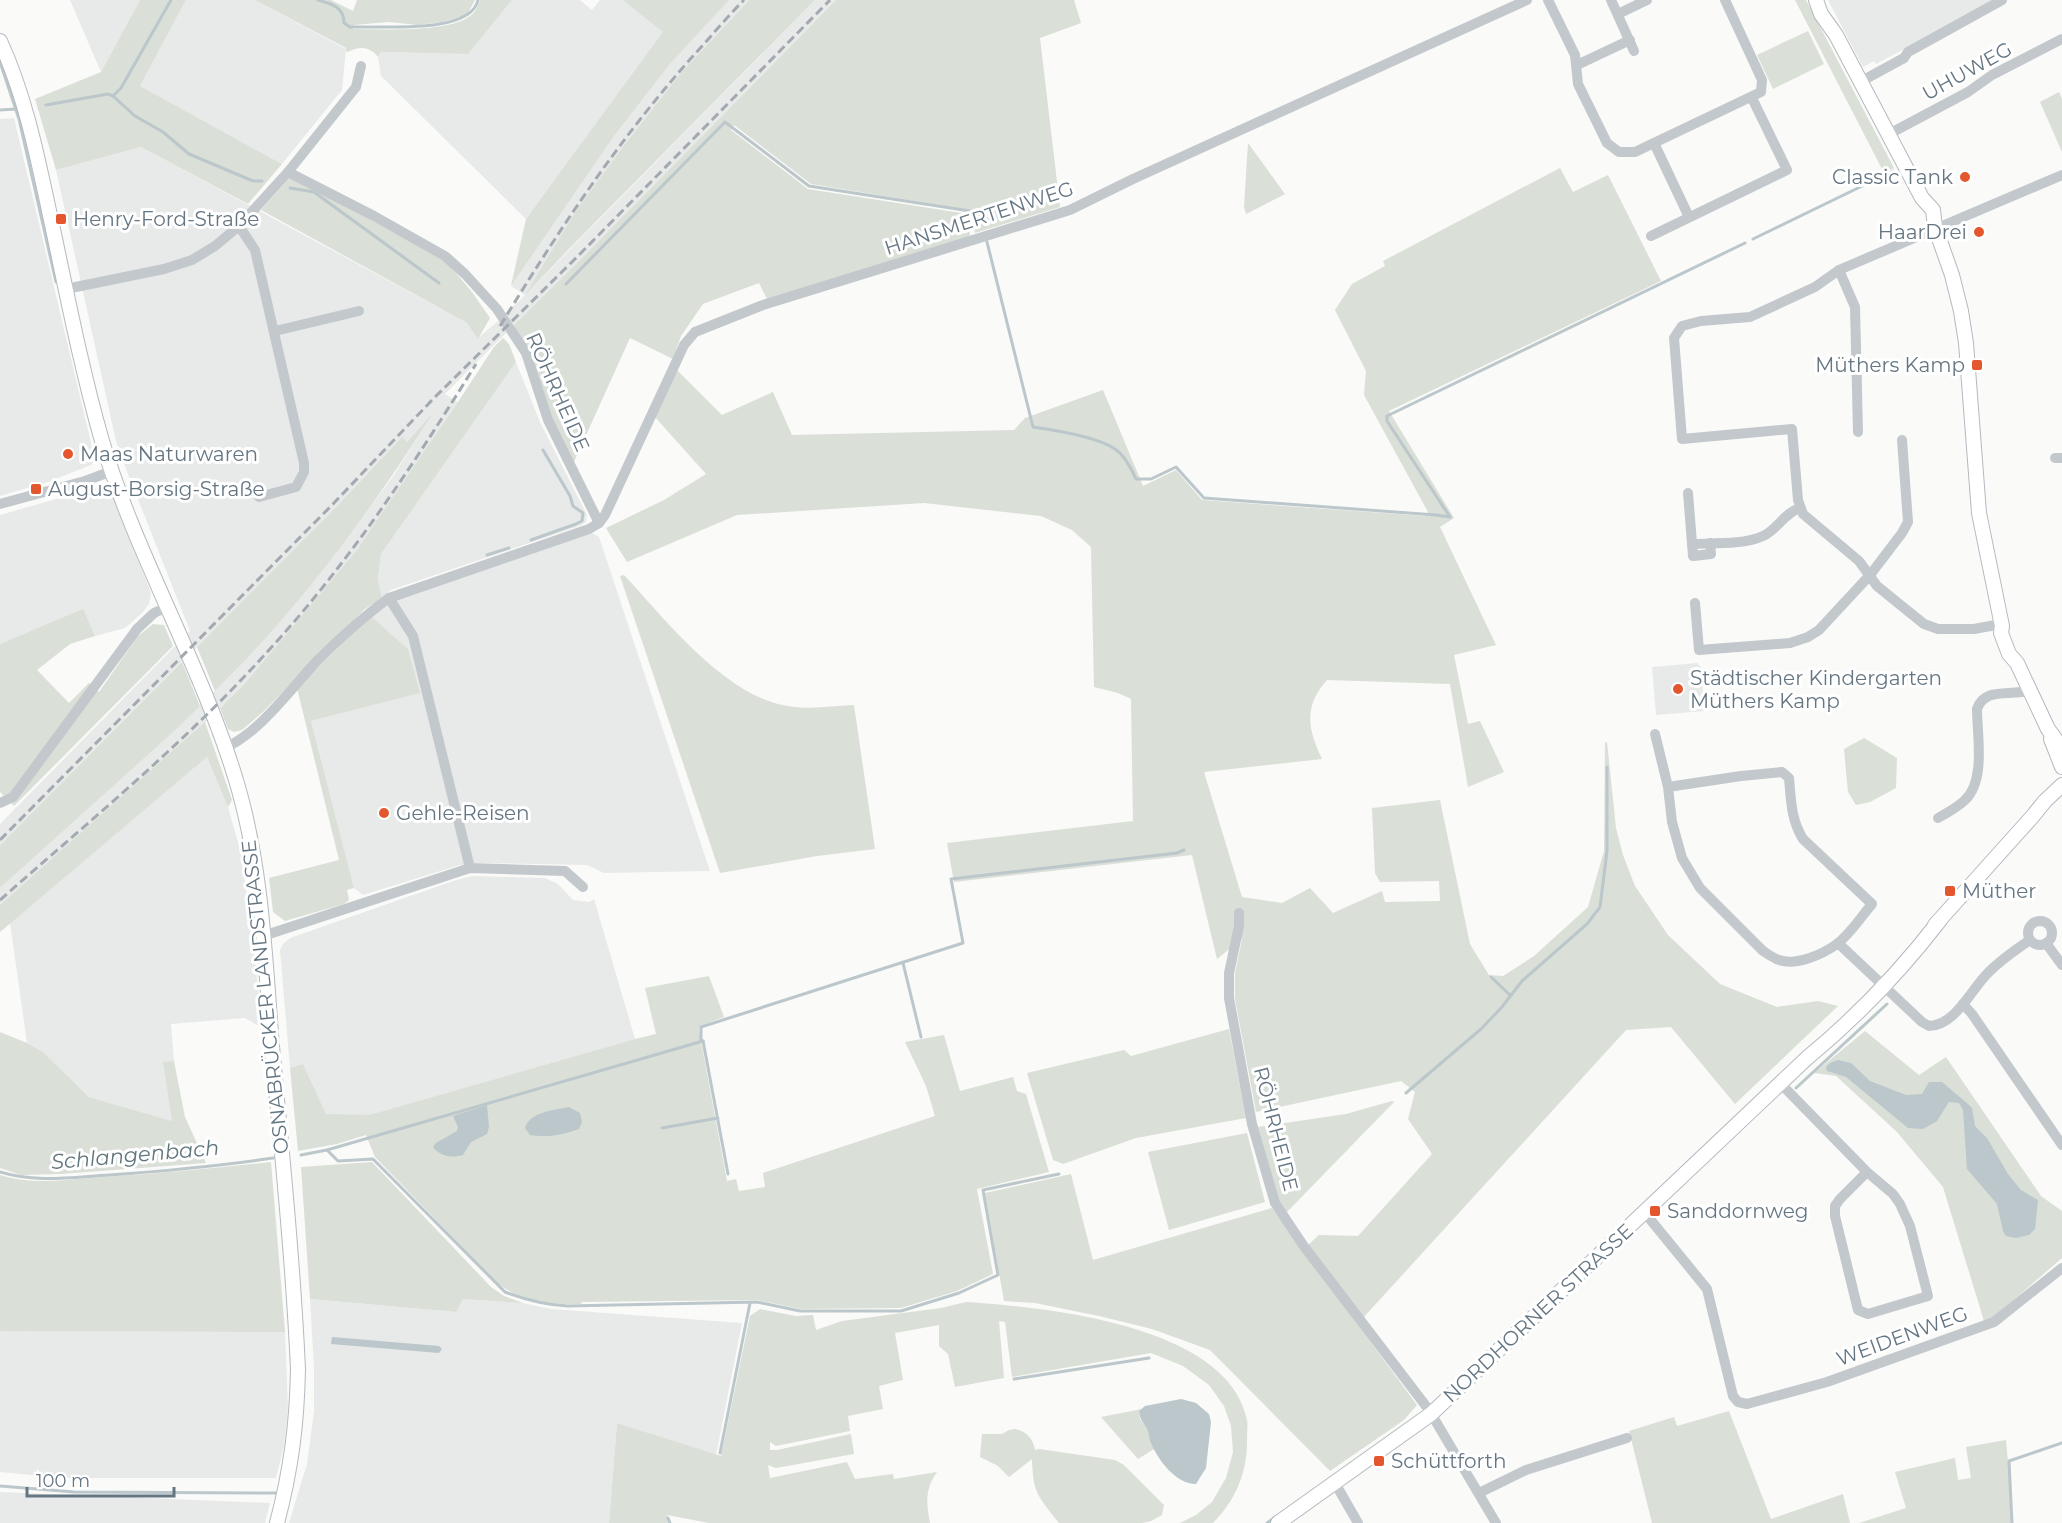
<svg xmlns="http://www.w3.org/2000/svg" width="2062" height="1523" font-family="Montserrat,sans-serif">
	<rect width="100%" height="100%" fill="#fafaf8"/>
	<g fill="#e8e9e9">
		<polygon points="70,0 140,0 101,72"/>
		<polygon points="186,0 255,0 346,49 342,90 282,164 140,86"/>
		<polygon points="512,0 580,0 592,10 600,0 623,0 664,32 526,219 381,76 378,57 381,52 468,54"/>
		<polygon points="729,0 749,0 680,74 625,144 577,209 528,292 815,0 836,0 580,260 514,325 506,313 525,295 511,286 614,136 670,64"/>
		<polygon points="1828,0 1992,0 1948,26 1876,64 1874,61 1863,67"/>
		<polygon points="14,118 95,460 91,465 48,482 0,496 0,119"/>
		<polygon points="141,147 467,323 478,338 498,321 507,332 445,394 458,402 404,483 356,551 246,682 193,734 0,905 0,888 170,735 235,671 296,602 345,541 394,475 430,417 407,442 401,438 336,507 0,845 0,824 190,631 126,469 116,441 56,170"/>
		<polygon points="516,362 540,422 587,515 586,522 579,526 391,590 382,598 378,579 381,554"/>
		<polygon points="98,487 111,492 151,593 149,604 142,613 125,628 95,636 83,610 0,644 0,515"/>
		<polygon points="592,533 599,537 710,871 604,873 587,865 481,863 460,865 363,895 354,888 311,721 419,693 408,649 372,617 393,601"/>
		<polygon points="1697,663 1701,667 1705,711 1656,715 1652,667"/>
		<polygon points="207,757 228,807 240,849 253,937 262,1028 245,1018 171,1024 174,1061 164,1062 172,1121 89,1097 43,1052 27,1043 10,923"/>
		<polygon points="472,876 545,878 558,884 573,900 589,902 594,899 635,1039 369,1115 326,1115 303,1064 290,1068 280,950 283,944 290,938 453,881"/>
		<polygon points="310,1299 455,1312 463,1299 523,1303 551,1309 742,1323 716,1455 617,1423 609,1523 289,1523 307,1464 314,1411 314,1369"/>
		<polygon points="0,1331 285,1332 288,1409 284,1446 276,1478 63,1478 0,1472"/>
		<polygon points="0,1492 270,1503 265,1523 0,1523"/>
	</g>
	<g fill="#dadfd7">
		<polygon points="140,0 186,0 140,86 282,164 248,204 141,147 56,170 35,99 101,72"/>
		<path d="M255,0H331L353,11L357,0H475L468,13L461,17L442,22L418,25L389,22L354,25L353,29C380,29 449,33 470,16C476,12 478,6 480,0H512L468,54L381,52L378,57C370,46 359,46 348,52L346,51V48Z"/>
		<polygon points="623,0 729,0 670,64 614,136 511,286 526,219 663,32"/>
		<polygon points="749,0 815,0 569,249 525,295 577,209 625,144 680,74"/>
		<polygon points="836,0 1074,0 1081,23 1040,38 1060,207 975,233 970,210 811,184 734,125 731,130 808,189 968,214 970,236 767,299 759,283 703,304 681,336 673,359 630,338 573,464 552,420 514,325 580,260"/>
		<polygon points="1795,0 1806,0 1894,168 1884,173"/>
		<polygon points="1808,31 1824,64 1773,89 1757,55"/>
		<polygon points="2059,92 2062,99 2062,152 2040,102"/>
		<polygon points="1248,143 1285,194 1246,214 1244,207"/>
		<path d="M1560,168L1573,192L1608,175L1661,281L1389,411L1454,518L1440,527L1496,645L1454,655L1468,724L1480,721L1504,772L1468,787L1450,684L1327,680C1303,707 1308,729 1322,759L1204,772L1242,897L1282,903L1310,888L1333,913L1382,891L1385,902L1440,901L1439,881L1380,882L1375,873L1372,808L1440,800L1470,944L1489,975L1503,976L1534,956L1588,907L1604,851L1605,743L1607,742L1616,828L1623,855L1635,886L1668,935L1720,984L1777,1007L1818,1001L1838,1006L1735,1104L1671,1027L1626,1030L1363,1318L1308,1245L1319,1235L1358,1236L1432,1154L1408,1119L1415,1092L1401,1081L1256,1112L1235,999V973L1242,939L1217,959L1192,855L954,882L947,843L1133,821L1131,699L1118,693L1094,687L1091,547L1072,530L1041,516L924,503L737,515L627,562L606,528L664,500L706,474L654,416L676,369L722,415L773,392L792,435L1014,430L1025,418L1103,390L1143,486L1176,470L1202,500L1425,516L1428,512L1364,395L1366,371L1335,310L1352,284L1385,266L1383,261Z"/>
		<polygon points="291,176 446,261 472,292 490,318 478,339 467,323 261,210"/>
		<polygon points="503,338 509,344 516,362 381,554 378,579 382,598 365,609 264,711 242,730 234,732 228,729 220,708 246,682 356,551 458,402 494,347"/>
		<path d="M433,413C370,513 299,608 215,691L197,647L336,507L402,437L407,442Z"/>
		<path d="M624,575C666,620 728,701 794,707C813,709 835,706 854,705L875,849L817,856L720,873L620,576Z"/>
		<polygon points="83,609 95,636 70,644 37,670 69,703 89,683 99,692 138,636 153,624 164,625 173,646 14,806 0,792 0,644"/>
		<polygon points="372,617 408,649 420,693 311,721 354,888 347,890 349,900 344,904 285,921 273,912 269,878 339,860 297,688 351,635"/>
		<polygon points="182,662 200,706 170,735 0,888 0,845"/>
		<polygon points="205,722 232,800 228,807 207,757 0,932 0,905"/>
		<polygon points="1864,738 1897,758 1896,788 1870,802 1856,805 1848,792 1844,749"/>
		<path d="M709,976L724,1017L700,1026L699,1030L727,1181L736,1179L739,1191L765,1187L763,1173L935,1116L926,1086L905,1042L944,1035L960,1091L1013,1077L1017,1091L1026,1094L1049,1172L977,1189L993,1274L957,1291L901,1308L800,1309L757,1300L582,1302L581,1304C552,1305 519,1301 496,1282L375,1157L366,1135L337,1144L298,1151L290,1068L303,1064L326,1114L369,1115L635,1039L656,1034L645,988Z"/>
		<polygon points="1229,1029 1246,1118 1136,1138 1063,1164 1053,1160 1027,1073 1124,1050 1131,1056"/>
		<polygon points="1865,1031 1919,1075 1946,1057 2041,1196 2062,1211 2062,1258 1994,1317 1984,1321 1943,1187 1897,1132 1836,1076 1814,1073"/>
		<polygon points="0,1032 27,1043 43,1052 89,1097 172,1121 163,1062 174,1061 185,1117 206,1163 61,1174 21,1175 0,1168"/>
		<polygon points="1392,1101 1394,1102 1286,1213 1279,1202 1258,1127 1346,1114"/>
		<polygon points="1247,1133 1265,1202 1169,1230 1148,1152"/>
		<path d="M271,1162L285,1332L0,1331V1175C32,1185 67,1180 101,1177C158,1174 214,1168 271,1162Z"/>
		<polygon points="372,1162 491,1287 504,1296 523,1303 463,1299 456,1312 310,1299 301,1167"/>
		<polygon points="1071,1174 1093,1260 1272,1208 1417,1405 1404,1420 1330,1471 1210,1350 1152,1329 1099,1316 1035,1303 1004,1301 985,1193"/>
		<path d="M966,1302C1043,1307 1228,1324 1247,1420C1248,1425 1247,1432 1247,1438C1248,1471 1236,1500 1213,1523H1180L1196,1515L1212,1502L1226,1478L1233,1452L1231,1426L1224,1406L1209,1385L1183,1366L1151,1353L1012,1377L1005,1322L999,1321L1004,1378L955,1387L948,1354L939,1346V1325L895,1333L903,1380L879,1386L883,1409L848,1416L850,1431L776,1446L770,1442V1450H777L851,1434L854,1454L776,1468L768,1465L770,1478L847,1462L855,1479L893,1474L894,1479L937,1472C925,1489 926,1503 930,1523H709L667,1515L668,1523H609L617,1423L721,1456L750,1316L760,1309L796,1316L813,1315L816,1330L842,1321L941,1308Z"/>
		<polygon points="1142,1409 1139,1412 1140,1419 1147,1429 1154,1449 1138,1459 1101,1417"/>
		<polygon points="1729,1411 1771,1519 1843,1494 1850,1523 1652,1523 1629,1431 1674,1417 1677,1426"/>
		<path d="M1015,1429C1026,1431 1033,1438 1035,1450L1039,1449L1115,1460L1124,1465L1164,1505L1162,1515L1151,1521L1142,1523H1059C1038,1496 1033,1494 1032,1459L1009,1477L998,1466L980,1457L982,1434H1002L1009,1430Z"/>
		<polygon points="2006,1440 2010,1484 2011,1523 1859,1523 1906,1508 1895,1472 1955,1458 1958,1480 1971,1478 1966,1447"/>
	</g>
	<g fill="#bbc7cb">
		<polygon points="1838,1060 1851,1063 1870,1081 1906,1095 1922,1094 1929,1082 1942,1082 1968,1104 1972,1108 1975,1126 1987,1138 2008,1174 2021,1190 2038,1200 2035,1229 2029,1235 2016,1238 2006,1236 2003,1231 1997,1204 1967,1169 1963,1110 1959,1103 1949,1102 1937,1121 1923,1129 1908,1128 1846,1077 1827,1071 1826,1067 1830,1063"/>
		<path d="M487,1105L489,1127L487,1134L471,1142L463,1155C452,1158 441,1157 433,1147L436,1143L457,1131L458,1127L453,1116Z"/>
		<path d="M569,1107L580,1113L582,1122L579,1129C562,1135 548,1138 530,1135L525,1128C529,1112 555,1110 569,1107Z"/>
		<polygon points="332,1337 439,1346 442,1349 439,1353 331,1344"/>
		<path d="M1181,1399L1196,1403L1209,1414L1211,1422L1206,1468L1196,1484C1176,1484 1158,1460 1151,1443C1149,1439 1149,1433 1147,1429C1143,1422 1140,1420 1139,1411L1145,1406Z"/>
	</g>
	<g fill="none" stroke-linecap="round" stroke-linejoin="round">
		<g stroke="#bbc7cb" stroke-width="3">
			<path d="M318,0C332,4 344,7 344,23L350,27H357C385,26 471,34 478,0"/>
			<polyline points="0,62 19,119 56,282"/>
			<polyline points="113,96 121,88 171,0"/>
			<polyline points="46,105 108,94 113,96 135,116 163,132 189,154 253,181 262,181"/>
			<polyline points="0,110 17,109"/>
			<polyline points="290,188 314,192 439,283"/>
			<polyline points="1753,239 1893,171"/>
			<path d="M987,242L1033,427C1054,430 1098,437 1115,449C1124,455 1132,470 1136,479H1151L1176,467L1204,498L1436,515L1450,517"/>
			<polyline points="566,284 725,122 809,186 970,211 971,224"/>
			<polyline points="1450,517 1387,421 1387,416 1745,243"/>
			<polyline points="531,540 576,524 582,521 583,513 573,506 570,496 543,450"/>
			<polyline points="487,555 509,548"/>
			<polyline points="903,963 921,1037"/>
			<polyline points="1491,977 1510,995"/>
			<polyline points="1796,1088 1887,1004"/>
			<polyline points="1406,1093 1481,1029 1502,1007 1522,981 1587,924 1600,907 1607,851 1607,767"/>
			<polyline points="662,1128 718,1118"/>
			<path d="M327,1150L338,1161L373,1159L505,1292C526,1300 546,1305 568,1306L757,1302L800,1311H901L959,1293L998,1275L983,1190L1059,1174"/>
			<polyline points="301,1155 327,1150 703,1041"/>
			<path d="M0,1172C35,1183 73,1177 109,1175C164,1171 219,1166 273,1158"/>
			<polyline points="728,1174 703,1041 701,1040 701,1027 963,943 951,879 1177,853 1184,850"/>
			<polyline points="1014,1379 1149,1358"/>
			<polyline points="720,1453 750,1303"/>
			<polyline points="0,1486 74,1492 276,1493"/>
			<polyline points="668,1518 670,1523"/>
			<polyline points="1267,1523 1275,1517"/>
			<polyline points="2012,1523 2009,1461 2062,1443"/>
		</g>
		<g stroke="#b3babf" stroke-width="16">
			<g id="secondary">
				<polyline points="1816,0 1821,14 1836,35 1922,198 1933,210 1935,227 1952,275 1961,311 1966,343 1979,513 2002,626 2001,633 2009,654 2017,663 2048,729 2062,748"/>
				<path d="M0,41C24,93 36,150 48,206C65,284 80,364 102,441C137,558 201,664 236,780C262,866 265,958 272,1046C282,1154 293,1261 298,1369C297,1424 291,1470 277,1523"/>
				<polyline points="2051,739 2062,767"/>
				<polyline points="1935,925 2032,817 2045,801 2062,785"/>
				<path d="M1278,1523L1431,1414L1807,1058C1858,1016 1900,972 1940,920"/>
			</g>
		</g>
		<g stroke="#c3c8cc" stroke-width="10">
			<polyline points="1548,0 1575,55 1578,84 1607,143 1619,152 1635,152 1761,92 1762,80 1725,0"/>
			<polyline points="1611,0 1634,51"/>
			<polyline points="1618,14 1647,0"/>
			<polyline points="1577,65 1630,40"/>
			<polyline points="1860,82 1904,58 1908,52 2002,0"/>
			<polyline points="1889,134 1968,92 1992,75 2062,39"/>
			<polyline points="1654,143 1689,217"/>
			<polyline points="288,172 374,216 445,256 465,274 497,309 526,353 548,420 599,523"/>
			<polyline points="239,226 255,250 304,463 304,472 296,487 259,497"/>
			<polyline points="1651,236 1787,170 1752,98"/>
			<polyline points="1839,270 1855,307 1858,432"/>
			<polyline points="66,289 164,269 192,260 215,246 239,226 288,172 356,87 361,66"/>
			<polyline points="275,331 359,311"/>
			<polyline points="2055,458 2062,458"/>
			<polyline points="1688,493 1693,556 1711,554 1710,543"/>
			<polyline points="0,504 85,481 112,471"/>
			<path d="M1692,544C1712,543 1744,545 1763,536C1777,530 1784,513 1800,508"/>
			<polyline points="389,598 413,636 470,868"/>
			<polyline points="1695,603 1699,650 1790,643 1808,637 1819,630 1870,575 1902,533 1908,522 1902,440"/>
			<polyline points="2001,624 1974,629 1938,629 1924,624 1877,586 1859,561 1803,514 1798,500 1792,429 1682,439 1674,338 1682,326 1701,321 1750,317 1815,287 1839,270 2062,175"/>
			<path d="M1655,734L1668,787L1672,822L1682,858L1700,888L1763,951C1768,954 1773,958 1779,960C1797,966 1823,954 1837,944C1850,934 1861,917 1872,904L1803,839C1791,820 1791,800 1789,778L1782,772L1741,776L1668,787"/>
			<path d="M225,748C260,732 290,690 316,662C339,639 363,617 389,598L589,529L599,523L605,515L684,345L695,332L763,305L1070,210L1133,179L1527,0"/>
			<polyline points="0,803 13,797 137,629 154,613 167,607"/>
			<path d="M1938,818C1947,813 1958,807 1965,800C1986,781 1977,734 1977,709C1985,686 2011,697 2030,690"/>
			<polyline points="1239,913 1239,926 1229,973 1229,998 1252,1124 1275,1203 1303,1245 1429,1410 1496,1523"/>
			<circle cx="2040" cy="933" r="12"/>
			<polyline points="263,936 470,868 565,871 583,887"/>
			<path d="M1838,943L1922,1022L1929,1026C1955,1025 1970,992 1986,975C1999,961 2015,950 2030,940"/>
			<polyline points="2046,943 2062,965"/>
			<polyline points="1963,1004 1972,1014 2062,1145"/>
			<polyline points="1781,1084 1867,1172 1893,1194 1900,1204 1910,1226 1928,1296 1868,1314 1858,1310 1835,1216 1835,1206 1840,1199 1867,1172"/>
			<polyline points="1645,1213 1707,1289 1733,1396 1738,1402 1747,1404 1827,1382 1994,1322 2062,1268"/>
			<polyline points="1335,1483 1358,1523"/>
			<polyline points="1479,1493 1526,1470 1627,1438"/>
		</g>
		<use href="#secondary" stroke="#fff" stroke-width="14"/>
		<g stroke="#a2aab0" stroke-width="3" stroke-dasharray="9 4.5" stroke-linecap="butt">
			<path d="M500,326C562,225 624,131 704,44C717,29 730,14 744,0"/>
			<polyline points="0,840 333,504 434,398 577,257 830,0"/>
			<path d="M0,900C92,819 187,741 269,650C349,563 414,464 476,364"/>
		</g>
	</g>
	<g fill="#e4572e" stroke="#fff" stroke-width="2">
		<circle cx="1965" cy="177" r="6"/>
		<rect x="55" y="213" width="12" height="12" rx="3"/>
		<circle cx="1979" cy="232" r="6"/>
		<rect x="1971" y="359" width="12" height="12" rx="3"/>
		<circle cx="68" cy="454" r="6"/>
		<rect x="30" y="483" width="12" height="12" rx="3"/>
		<circle cx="1678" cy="689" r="6"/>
		<circle cx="384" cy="813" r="6"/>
		<rect x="1944" y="885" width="12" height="12" rx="3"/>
		<rect x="1649" y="1205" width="12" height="12" rx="3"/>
		<rect x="1373" y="1455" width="12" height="12" rx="3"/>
	</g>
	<g text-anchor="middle" stroke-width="6" stroke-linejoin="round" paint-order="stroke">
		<g font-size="20" fill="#657683" stroke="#fff">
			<text transform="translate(1967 71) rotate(-29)" y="7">UHUWEG</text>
			<text transform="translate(979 218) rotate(-18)" y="7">HANSMERTENWEG</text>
			<text transform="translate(558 392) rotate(66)" y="7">RÖHRHEIDE</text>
			<text transform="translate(265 997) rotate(-96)" y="7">OSNABRÜCKER LANDSTRASSE</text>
			<text transform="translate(1276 1129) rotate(76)" y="7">RÖHRHEIDE</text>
			<text transform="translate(1538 1313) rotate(-43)" y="7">NORDHORNER STRASSE</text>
			<text transform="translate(1902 1336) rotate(-20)" y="7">WEIDENWEG</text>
		</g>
		<g font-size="20" fill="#657683" stroke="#fff" text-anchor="start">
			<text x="1953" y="184" text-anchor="end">Classic Tank</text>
			<text x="73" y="226">Henry-Ford-Straße</text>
			<text x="1967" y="239" text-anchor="end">HaarDrei</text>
			<text x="1965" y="372" text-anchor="end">Müthers Kamp</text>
			<text x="80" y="461">Maas Naturwaren</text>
			<text x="48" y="496">August-Borsig-Straße</text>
			<text x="1690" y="685">Städtischer Kindergarten<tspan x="1690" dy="23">Müthers Kamp</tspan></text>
			<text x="396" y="820">Gehle-Reisen</text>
			<text x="1962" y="898">Müther</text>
			<text x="1667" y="1218">Sanddornweg</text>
			<text x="1391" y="1468">Schüttforth</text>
		</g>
		<g font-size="21" font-style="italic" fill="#60757c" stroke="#fff">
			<text transform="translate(135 1155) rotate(-5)" y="7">Schlangenbach</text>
		</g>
	</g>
	<path d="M27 1487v9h147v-9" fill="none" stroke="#657683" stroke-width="3"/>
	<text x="36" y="1487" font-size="18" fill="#657683" stroke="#ffffff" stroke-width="4.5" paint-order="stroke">100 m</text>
</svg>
